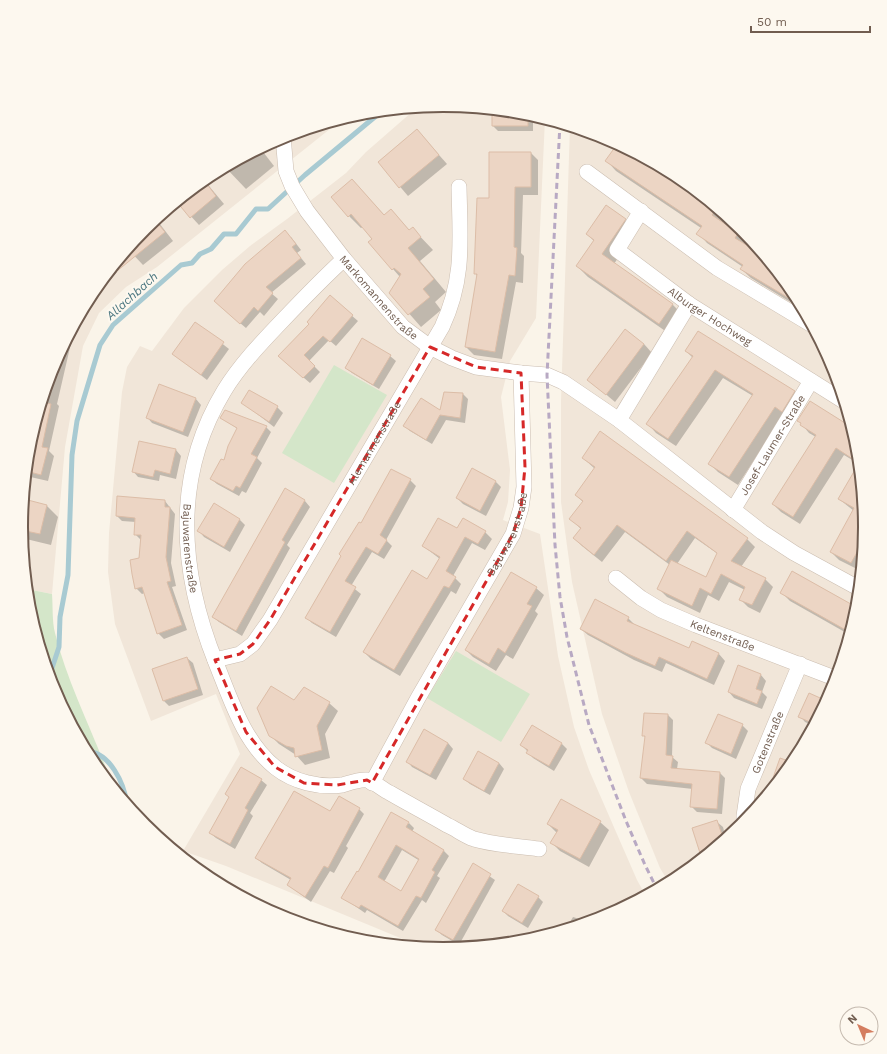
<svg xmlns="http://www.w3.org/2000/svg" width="887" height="1054" font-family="'Work Sans',sans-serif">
	<rect width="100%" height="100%" fill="#faf4e9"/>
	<g fill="#f1e6d9">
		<polygon points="444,105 526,113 545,118 536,318 510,361 501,397 510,470 508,502 503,520 540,534 558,656 574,727 589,770 637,880 646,896 605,917 526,941 443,949 422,947 226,866 183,851 240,754 216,694 151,721 115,624 108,572 109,533 122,392 127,367 140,346 152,351 184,308 222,270 250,246 287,219 346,173 366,152 405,118 418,107"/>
		<polygon points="345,117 157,267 126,287 99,313 83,346 65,447 52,594 27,589 21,527 29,444 53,365 92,292 145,228 209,176 282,137"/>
		<polygon points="570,126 605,137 678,176 742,228 795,292 834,366 858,445 866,527 858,610 834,689 795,762 742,826 678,878 669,883 660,868 629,792 602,714 572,582 561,502 561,401"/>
	</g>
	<g fill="#d4e6c9">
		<polygon points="334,365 387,395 334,483 282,453"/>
		<path d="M27,589L52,594C53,607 52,621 55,633C68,686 95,735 113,787C106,779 98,770 92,761C61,713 33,646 27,589Z"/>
		<polygon points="456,651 530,694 501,742 427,698"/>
	</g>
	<g fill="#0003" fill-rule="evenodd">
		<polygon points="493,109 533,115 533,131 498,131 493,126"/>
		<polygon points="417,130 447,164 408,196 379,162"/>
		<polygon points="260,148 274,166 246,189 225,167"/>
		<polygon points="531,153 538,160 538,195 523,195 521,253 524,256 523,283 516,282 502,359 474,355 466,347 477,276 475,273 490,200"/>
		<polygon points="607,161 716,208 726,217 722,223 738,234 747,243 745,246 795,292 805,311 751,278 741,269 743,267 707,243 698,233 701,228 616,171"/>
		<polygon points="204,180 224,204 199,225 177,201"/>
		<polygon points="352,180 385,216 391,210 410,231 413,229 433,250 420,261 446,292 435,302 441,310 421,327 391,293 400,277 393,269 363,227 361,228 349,216"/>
		<polygon points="156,219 173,241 143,265 128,249 145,228"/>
		<polygon points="625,220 636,231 614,264 673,305 684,316 671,335 588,277 577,266 594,241 587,234"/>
		<polygon points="291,237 301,250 297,253 306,264 271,293 278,299 264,316 260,312 246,328 221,307"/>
		<polygon points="113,267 117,272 100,293 95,289"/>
		<polygon points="330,297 358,321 336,346 329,340 309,361 320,372 310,383 285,362"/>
		<polygon points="196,323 229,349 207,380 174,354"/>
		<polygon points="73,329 74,330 57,404 59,406 49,451 54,456 48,481 26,476 29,444 53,365"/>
		<polygon points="644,344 652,353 615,402 589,380"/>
		<polygon points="686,351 794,391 802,400 783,415 738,485 718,472 710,464 753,396 723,378 676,446 656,433 648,424 693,358"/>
		<polygon points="390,356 396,361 379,389 352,373 346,368"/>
		<polygon points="160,385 196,399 201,405 188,437 152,423 147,417"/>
		<polygon points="463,394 468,399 465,423 446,420 432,444 410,431 404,425 441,411"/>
		<polygon points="243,403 277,407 283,413 274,427"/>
		<polygon points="221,418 266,427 271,432 257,458 262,463 246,493 242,491 239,496 217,484 211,479 224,461 238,429"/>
		<polygon points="799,421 858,445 866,527 862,565 859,570 839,560 831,552 854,511 839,499 859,464 844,455 800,524 781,512 773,504 816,437 809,433"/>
		<polygon points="176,450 181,456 176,479 160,475 159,481 138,477 133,471"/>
		<path d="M583,458L747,539L755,547L741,567L765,579L773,587L760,613L748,607L740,599L745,590L729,582L719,601L708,595L700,613L667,597L659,589L670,565L625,532L602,562L582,546L574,538L581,529L571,519L583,502L576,495L595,469ZM695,538L718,554L706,578L677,564Z"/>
		<polygon points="473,469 496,482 501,487 486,516 463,504 457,498"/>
		<polygon points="410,480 416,486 386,540 392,546 384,559 372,552 351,586 361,594 336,637 312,623 307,618 362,525"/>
		<polygon points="285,490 305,501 310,507 287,545 290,548 242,636 219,622 213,617"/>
		<polygon points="24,500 47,506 58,517 51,545 22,538 21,527"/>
		<polygon points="165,501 175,514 171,563 176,586 172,587 187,630 164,639 158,633 145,593 142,594 136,588 141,540 135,534 136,522 122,521 117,516"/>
		<polygon points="214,505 240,520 245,525 230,552 204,537 199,531"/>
		<polygon points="457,530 485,532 492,539 485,550 472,543 453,576 461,584 456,594 451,591 400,676 371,659 364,652 427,580 440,559 423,546"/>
		<polygon points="793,572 858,609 850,635 790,601 781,592"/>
		<polygon points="511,574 536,588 544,595 535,611 538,614 513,659 506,655 496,671 473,657 466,650"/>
		<polygon points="628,618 635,625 689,649 692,642 719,654 725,661 714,685 666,663 662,672 634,660 588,635 581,629"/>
		<polygon points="187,658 193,663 203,695 169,706 164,701 153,669"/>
		<polygon points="739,666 761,675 766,681 762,692 767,697 762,709 734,698 729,692"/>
		<polygon points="809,694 827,701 814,726 805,722 800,716"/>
		<polygon points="294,701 329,703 338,711 325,734 330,758 305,765 296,755 279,744 270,735"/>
		<polygon points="668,715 673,720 672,757 678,762 677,769 720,773 725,778 722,814 697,812 692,807 693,789 647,784 641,778 646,738 643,735"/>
		<polygon points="742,725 748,731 736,759 712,748 707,743"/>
		<polygon points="532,726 562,744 567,749 554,771 533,758 521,744"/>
		<polygon points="448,743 453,749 436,780 412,767 407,761"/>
		<polygon points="499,763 504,769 490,795 470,784 464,779"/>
		<polygon points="242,768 261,780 267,785 250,813 253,816 235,849 216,838 210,833 230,797"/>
		<polygon points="359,809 364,814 346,846 348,848 334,873 330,871 311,902 288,885 291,880 262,863 256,858 330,813"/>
		<polygon points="600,822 609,830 589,867 560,851 552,843 557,833 548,824"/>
		<polygon points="717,822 723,827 726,839 703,858 693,829"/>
		<path d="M409,823L414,828L412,832L444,851L449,856L437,876L440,878L426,903L422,900L403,931L367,910L365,913L342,897L359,873ZM402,850L420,861L401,893L384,882Z"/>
		<polygon points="473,865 495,880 459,945 442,935 436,930"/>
		<polygon points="538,897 543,902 528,928 508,916 503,911"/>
		<polygon points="573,917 589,922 566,929"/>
	</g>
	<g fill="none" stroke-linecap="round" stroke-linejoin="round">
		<g stroke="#a8cad2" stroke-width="5">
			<polyline points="48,673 52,668 59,647 60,617 68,575 72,455 77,421 100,345 113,325 181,265 192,263 200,254 211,249 224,234 236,234 256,209 268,209 305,175 382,111"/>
			<path d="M86,751C110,752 124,783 127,804"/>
		</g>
	</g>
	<g fill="#ecd5c4" stroke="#dcbda7" fill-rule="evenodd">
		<polygon points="492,109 528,113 528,126 492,126"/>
		<polygon points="417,129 439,155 399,188 378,162"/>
		<polygon points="618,143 639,155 717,207 712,215 738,233 735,238 766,257 795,292 802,306 740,269 743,265 696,234 702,226 605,161"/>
		<polygon points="489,152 531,152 531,187 515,187 514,247 517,248 515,276 509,275 495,352 465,347 477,274 474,274 477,198 489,198"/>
		<polygon points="352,179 384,215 391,209 409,230 413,227 421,237 408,248 434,279 423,289 430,297 408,315 389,293 401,274 394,268 392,270 368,242 372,239 351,214 348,217 331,197"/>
		<polygon points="204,180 216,196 190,218 177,202"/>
		<polygon points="606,205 626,219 602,254 673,304 659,324 576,266 594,240 586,234"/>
		<polygon points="155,220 165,232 117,271 113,267 145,228"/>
		<polygon points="285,230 296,244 292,247 301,258 266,287 273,293 258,311 254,307 240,324 214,301 245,264"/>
		<polygon points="330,295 353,315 330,342 323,336 304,355 315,366 303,378 278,356 309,324 307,322"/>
		<polygon points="195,322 224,342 201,375 172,354"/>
		<polygon points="625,329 644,344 606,395 587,380"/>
		<polygon points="698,331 795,391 782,412 775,407 729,477 708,464 753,394 715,370 668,439 646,424 693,356 685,351"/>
		<polygon points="362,338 391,355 373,385 345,368"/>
		<polygon points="159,384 196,398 183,432 146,418"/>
		<polygon points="249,390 278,406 269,422 241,403"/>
		<polygon points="444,392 463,393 460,418 440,415 426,440 403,426 421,398 440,410"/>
		<polygon points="810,401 853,428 858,445 866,527 865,538 851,563 830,552 854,508 838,499 859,463 836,448 793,517 772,504 816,435 800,425 801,423 797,421"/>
		<polygon points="42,402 51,404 42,447 48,448 41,475 26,471 29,444"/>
		<polygon points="225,410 267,426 251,454 257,457 240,488 236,486 233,491 210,479 221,459 224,460 228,446 237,428 220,418"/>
		<polygon points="600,431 748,538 731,561 766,578 752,605 739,600 745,587 721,574 711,594 700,588 692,606 657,589 671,560 706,577 717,553 687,531 666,561 617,525 594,555 573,538 581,528 569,519 583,501 575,495 595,467 582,458"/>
		<polygon points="139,441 176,449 170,474 155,470 153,477 132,472"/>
		<polygon points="472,468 496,481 480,511 456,498"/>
		<polygon points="391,469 411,479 380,535 387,540 378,554 366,547 345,581 356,587 330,632 305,618 341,556 339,554 359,522 361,523"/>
		<polygon points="285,488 305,500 282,540 285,542 236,631 212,617"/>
		<polygon points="117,496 165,500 165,507 170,507 166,557 171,581 167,582 182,625 157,634 142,587 135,589 132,574 130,560 139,558 141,535 134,535 135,518 116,516"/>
		<polygon points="24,499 47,505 40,534 21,530"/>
		<polygon points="214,503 240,519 224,547 197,531"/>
		<polygon points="438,518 457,528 463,518 486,531 478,544 465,537 446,571 456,577 449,588 444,586 394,670 363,652 412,570 427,579 440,557 422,546"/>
		<polygon points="792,571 858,608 851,633 780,593"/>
		<polygon points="511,572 537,587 527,604 532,606 505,653 498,648 489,664 465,650"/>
		<polygon points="595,599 629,617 627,621 689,648 692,641 719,653 707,679 659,657 655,666 626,653 580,629"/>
		<polygon points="187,657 198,689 163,701 152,669"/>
		<polygon points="738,665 761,674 756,689 762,691 757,704 728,692"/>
		<polygon points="271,686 294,700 304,687 330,702 317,726 322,750 295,757 294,748 286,746 269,736 257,708"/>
		<polygon points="809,693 827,701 815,724 798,717"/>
		<polygon points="644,713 668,714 666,755 673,756 671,768 720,772 717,809 690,807 692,784 640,778 645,736 642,736"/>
		<polygon points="718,714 743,724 731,754 705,743"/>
		<polygon points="532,725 562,743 549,766 526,753 528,750 520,745"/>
		<polygon points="424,729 448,743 430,775 406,762"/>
		<polygon points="478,751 499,763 484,791 463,779"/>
		<polygon points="780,758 794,763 769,793 768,792"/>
		<polygon points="241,767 262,779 245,808 248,810 230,844 209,833 229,797 225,794"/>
		<polygon points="294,791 330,811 339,796 360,808 328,868 324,866 305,897 287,885 291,878 255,858"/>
		<polygon points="561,799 601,821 580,859 550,843 558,830 547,824"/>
		<path d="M391,812L409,822L406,827L444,850L432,870L435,872L421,898L416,896L398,926L361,905L359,908L341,898L357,871L358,872ZM396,845L419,859L401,891L378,877Z"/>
		<polygon points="717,820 724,841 715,848 700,853 692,828"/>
		<polygon points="473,863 491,874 453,940 435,930"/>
		<polygon points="518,884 539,896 522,923 502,911"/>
	</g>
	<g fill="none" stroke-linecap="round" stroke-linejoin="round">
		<g stroke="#cbbdb0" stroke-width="16">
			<g id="minor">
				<path id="s1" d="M283,136L286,171L292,186L307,211L344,259L403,327L430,347L452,358L476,367L521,373L547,375L563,382L619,420L762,532L794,553L860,589"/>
				<polyline points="587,172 717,268 812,325"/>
				<path id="s2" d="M641,211L617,250L689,304L845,402"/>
				<path id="s3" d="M344,259C322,279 302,300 282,321C261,343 240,365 224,391C172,477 180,573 216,663C231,700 244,743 276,768C294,782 319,788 342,785C349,783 360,779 367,780C375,782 383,790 390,793C409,804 428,814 447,825C456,829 465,836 474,839C494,845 518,846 539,849"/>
				<polyline points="619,420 689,304"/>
				<path id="s4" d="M733,510L811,381"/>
				<path id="s5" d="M616,578L641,598L661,610L696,625L837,679"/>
				<path id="s6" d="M215,660L240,654L253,644L270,620L442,327C465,278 460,239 459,187"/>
				<path id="s7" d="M372,783L418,698L513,534L521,508L524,487L521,373"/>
				<path id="s8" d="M744,823V816L748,789L800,664"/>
			</g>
		</g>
		<use href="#minor" stroke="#fff" stroke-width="15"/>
		<polyline stroke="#b8a9c3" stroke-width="3" stroke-dasharray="6 4" stroke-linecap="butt" points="560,123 547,375 555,545 560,597 567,637 589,725 626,821 645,865 657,889"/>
	</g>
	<path fill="none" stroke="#d62828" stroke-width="3" stroke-dasharray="8 5" stroke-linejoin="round" d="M430,347L476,367L521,373L525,467L521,508L513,534L372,783L367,780L337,785L304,783L275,767L246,732L215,660L240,654L253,644L270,620Z"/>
	<g text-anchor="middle" stroke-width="4" stroke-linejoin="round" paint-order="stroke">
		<g font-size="11" fill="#715d50" stroke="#fdf8ef">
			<text dy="4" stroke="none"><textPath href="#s1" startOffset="193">Markomannenstraße</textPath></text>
			<text dy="4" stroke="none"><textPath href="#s2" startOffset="160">Alburger Hochweg</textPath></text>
			<text dy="4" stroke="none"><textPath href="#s6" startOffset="277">Alemannenstraße</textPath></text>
			<text dy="4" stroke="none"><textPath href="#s4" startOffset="76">Josef-Laumer-Straße</textPath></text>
			<text dy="4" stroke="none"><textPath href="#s7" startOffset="284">Bajuwarenstraße</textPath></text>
			<text dy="4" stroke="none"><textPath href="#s3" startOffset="343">Bajuwarenstraße</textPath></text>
			<text dy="4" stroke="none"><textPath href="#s5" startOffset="122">Keltenstraße</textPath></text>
			<text dy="4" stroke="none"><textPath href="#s8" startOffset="85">Gotenstraße</textPath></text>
		</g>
		<g font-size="12" font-style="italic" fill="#4c7781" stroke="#fdf8ef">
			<text transform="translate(132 296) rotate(-42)" y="4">Allachbach</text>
		</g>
	</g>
	<path d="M0 0H887V1054H0ZM28 527a415 415 0 1 1 830 0a415 415 0 1 1-830 0Z" fill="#fdf8ef" fill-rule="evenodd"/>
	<path fill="none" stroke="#715d50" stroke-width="2" d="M28 527a415 415 0 1 1 830 0a415 415 0 1 1-830 0Z"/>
	<g transform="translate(859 1026) rotate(316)"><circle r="19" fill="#fdf8ef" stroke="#c5baaf"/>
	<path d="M0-3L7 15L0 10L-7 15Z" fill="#d47d5f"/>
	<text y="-6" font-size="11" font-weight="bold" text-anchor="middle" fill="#715d50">N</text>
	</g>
	<path d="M751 26v6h119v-6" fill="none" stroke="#715d50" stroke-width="2"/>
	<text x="757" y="26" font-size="12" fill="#715d50" stroke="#fdf8ef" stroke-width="3" paint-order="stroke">50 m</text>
</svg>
